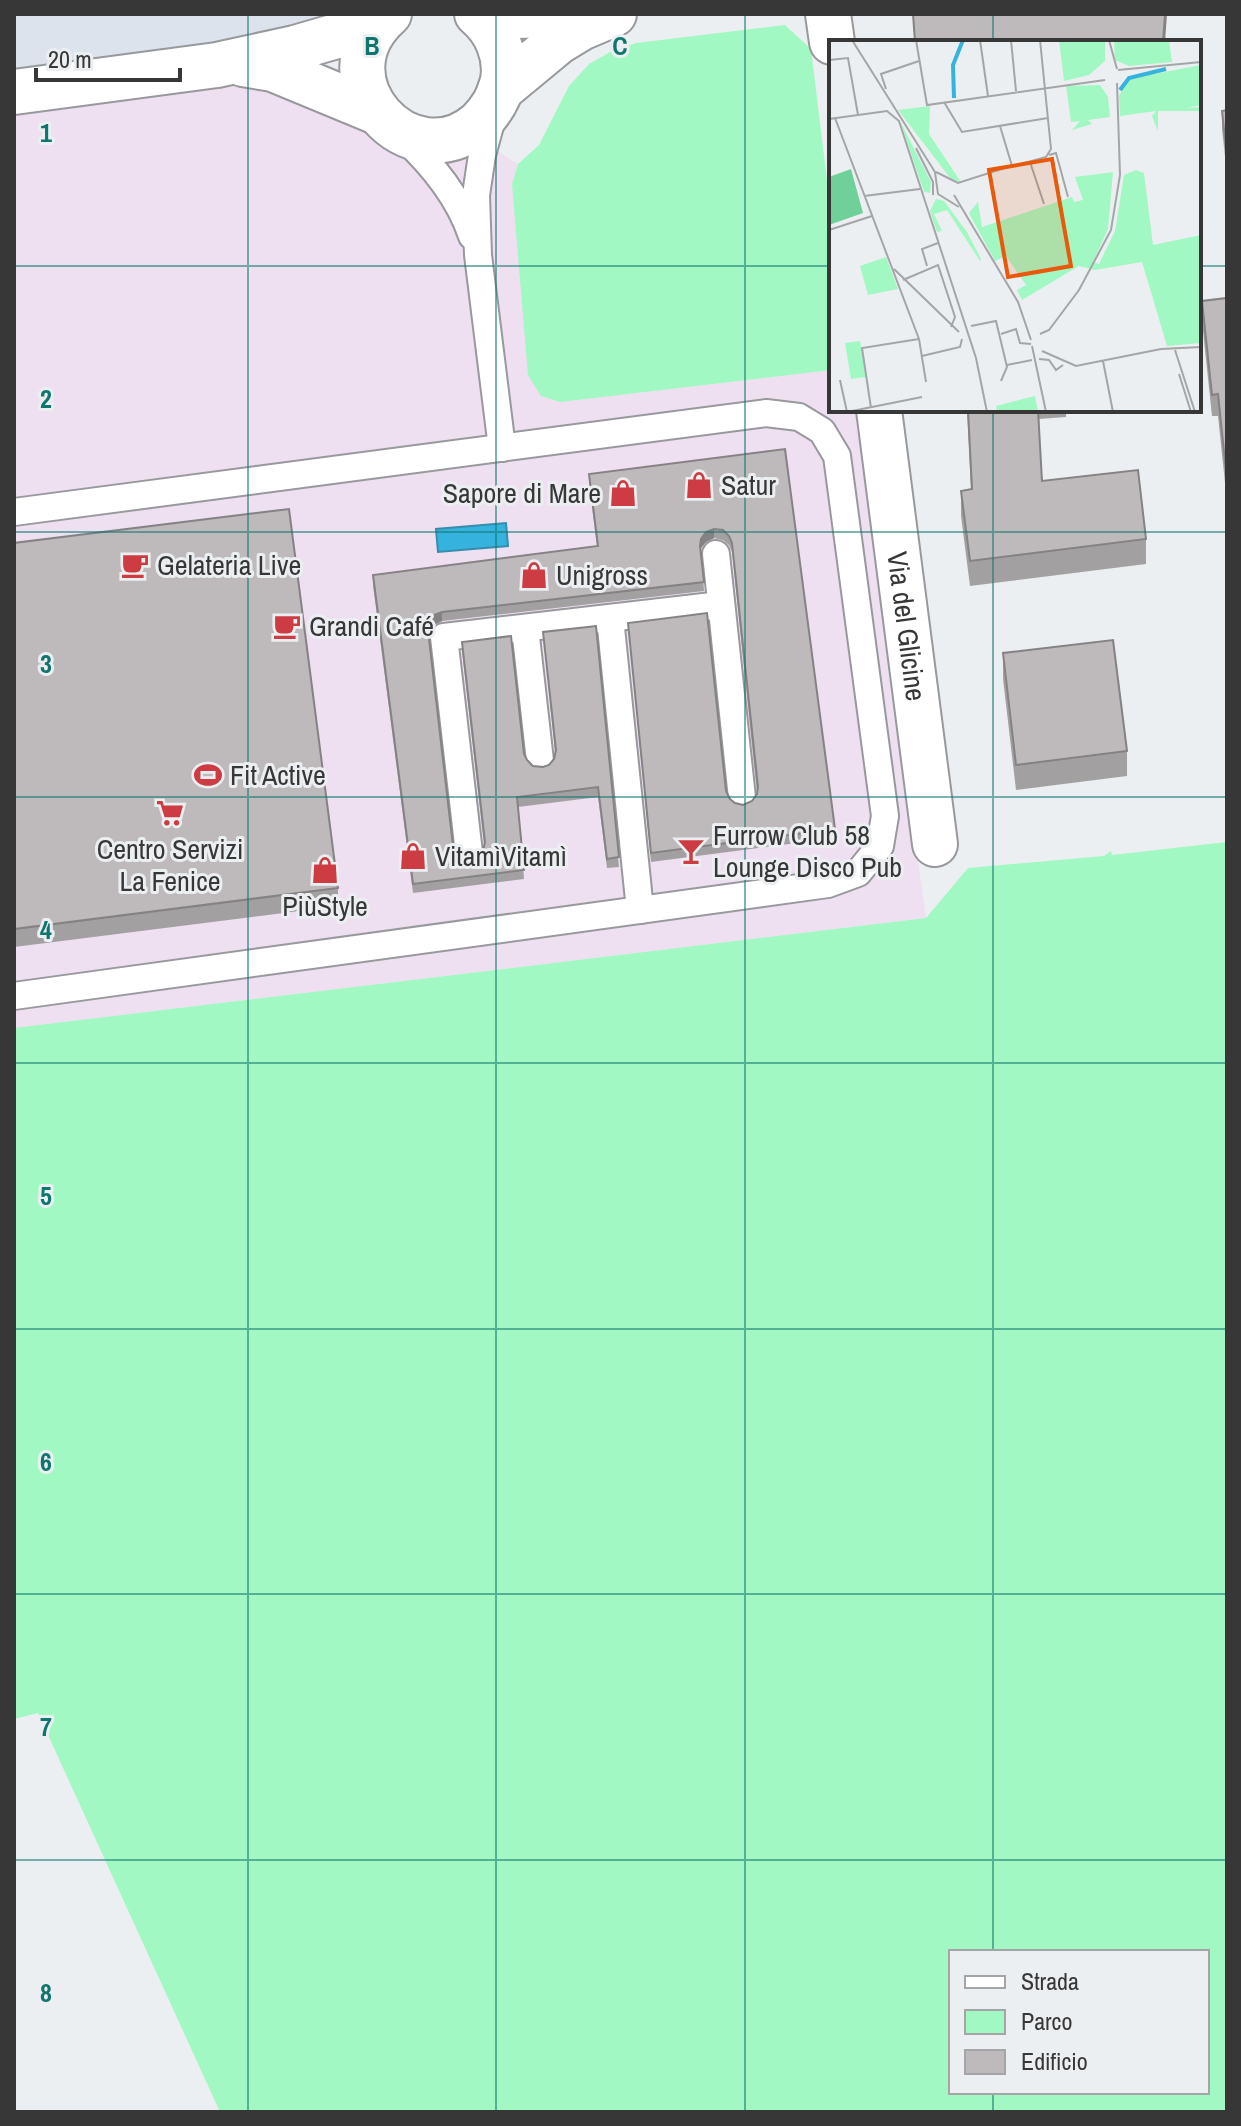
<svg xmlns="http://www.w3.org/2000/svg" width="1241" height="2126" font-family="'Archivo Narrow',sans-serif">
	<rect width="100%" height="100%" fill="#eceff1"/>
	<polygon fill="#eedff1" points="220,72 477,138 518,164 512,184 541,396 559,402 831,370 831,410 855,410 926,918 14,1028 14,101"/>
	<polygon fill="#dce3ec" points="14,14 365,14 14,83"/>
	<g fill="#a1f8c3" fill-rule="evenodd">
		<polygon points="785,25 811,49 831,213 831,370 560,402 541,396 528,375 512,184 518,164 539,145 569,86 589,64 612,51 636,43"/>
		<path d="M1227,842V2112H220L38,1713L14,1719V1028L926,918L968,868L1104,856L1111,851L1112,855ZM1207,1952V2092H951V1952Z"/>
	</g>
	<polygon fill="#36b2de" stroke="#368dac" stroke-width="2" points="506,523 508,546 438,552 436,529"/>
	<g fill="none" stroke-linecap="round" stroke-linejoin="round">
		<g stroke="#97999c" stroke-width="30">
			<g id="service">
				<polyline points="494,111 482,155 476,195 478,255 502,448"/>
				<path d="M404,138C433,166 459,197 472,236"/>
				<polyline points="14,512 766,413 799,417 822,431 837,456 885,816 880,846 858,873 828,884 14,996"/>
				<polyline points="716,554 742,798"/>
				<polyline points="610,618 640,910"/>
				<polyline points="525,628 540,761"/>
				<polyline points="469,853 444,637 721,605"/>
			</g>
		</g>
		<g stroke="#97999c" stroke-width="48">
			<g id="minor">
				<polyline points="828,14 832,42"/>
				<path id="s1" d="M879,410L935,844"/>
			</g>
		</g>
		<g stroke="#97999c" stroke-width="48">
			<g id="tertiary">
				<path d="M389,14C315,79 411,182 479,123C491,111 500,97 503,80C507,55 496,30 477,14"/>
				<polyline points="481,17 587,14"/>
				<polyline points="243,64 273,69 377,112"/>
				<polyline points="500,90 558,42 581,28 614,14"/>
				<polyline points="14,92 217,65 295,48 378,24"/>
			</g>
		</g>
		<use href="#service" stroke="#fff" stroke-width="26"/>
		<use href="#minor" stroke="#fff" stroke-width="44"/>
		<use href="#tertiary" stroke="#fff" stroke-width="44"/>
	</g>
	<g fill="#a3a0a1">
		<polygon points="1227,110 1227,175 1222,129 1222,111"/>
		<polygon points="1227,298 1227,502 1218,416 1212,416 1202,322 1202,301"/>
		<polygon points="967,410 1066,410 1066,417 1039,419 1042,481 1146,539 1146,564 970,586 961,516 961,491 971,490"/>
		<polygon points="785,449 835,829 835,838 651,862 628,623 730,799 735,803 743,805 752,801 757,794 732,552 729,545 723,540 714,538 706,542 701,548 704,591 442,621 434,625 429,631 429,635 453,846 457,854 463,859 470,860 478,857 483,851 484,845 462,651 462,642 527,760 533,766 543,767 549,765 554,759 555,753 543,632 596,626 619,867 607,868 598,797 518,807 524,879 413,893 373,585 373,575 597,547 589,483 589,474"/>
		<polygon points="14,543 338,888 338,906 14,947"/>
		<polygon points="1003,653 1127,751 1127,776 1016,790 1003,679"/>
	</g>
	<g fill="#858283">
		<polygon points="1165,14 1167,14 1165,42 1163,42"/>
		<polygon points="714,529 714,538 706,542 701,548 700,556 701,539 706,532"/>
		<polygon points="442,612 442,621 434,625 429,631 428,639 429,622 434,615"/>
	</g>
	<g fill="#bebabb" stroke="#858283" stroke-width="2">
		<polygon points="913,14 1165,14 1163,42 915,42"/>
		<polygon points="1227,110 1227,157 1222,111"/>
		<polygon points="1227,298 1227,480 1218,394 1212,395 1202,301"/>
		<polygon points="968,410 1038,410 1042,481 1138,470 1146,539 970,561 961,491 972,489"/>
		<polygon points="785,449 835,829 651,853 628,623 707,613 726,791 730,799 735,803 743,805 752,801 757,794 758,787 732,543 729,536 723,530 714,529 706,532 701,539 700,546 704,582 442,612 434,615 429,622 428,630 453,846 457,854 463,859 470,860 478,857 483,851 485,842 462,642 511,636 524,754 527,760 533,766 543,767 549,765 554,759 556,750 543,632 596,626 619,857 607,859 598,787 517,797 524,870 413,884 373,575 598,546 589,474"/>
		<polygon points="289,509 338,888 14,929 14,543"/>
		<polygon points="1113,640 1127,751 1016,765 1003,653"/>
	</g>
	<path fill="none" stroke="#0f766e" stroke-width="2" stroke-opacity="0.55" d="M248,14V2112M496,14V2112M745,14V2112M993,14V42M14,266H831M1199,266H1227M993,410V1952M14,532H1227M14,797H1227M14,1063H1227M14,1329H1227M14,1594H1227M14,1860H1227M993,2092V2112"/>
	<defs>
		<g id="shop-bare" transform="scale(2.16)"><path d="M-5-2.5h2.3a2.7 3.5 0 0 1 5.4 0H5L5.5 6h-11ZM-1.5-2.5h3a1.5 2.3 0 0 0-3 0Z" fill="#cc3c42" stroke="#eceff1" stroke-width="2.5" paint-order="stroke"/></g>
		<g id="cafe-bare" transform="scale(2.16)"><path d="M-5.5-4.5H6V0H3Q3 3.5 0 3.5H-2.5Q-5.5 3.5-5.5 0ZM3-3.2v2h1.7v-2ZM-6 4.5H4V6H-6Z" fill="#cc3c42" stroke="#eceff1" stroke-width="2.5" paint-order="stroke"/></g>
		<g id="stadium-bare" transform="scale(2.16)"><path d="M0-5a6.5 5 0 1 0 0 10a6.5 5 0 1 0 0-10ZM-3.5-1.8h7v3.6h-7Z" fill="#cc3c42" stroke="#eceff1" stroke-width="2.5" paint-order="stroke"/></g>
		<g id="supermarket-bare" transform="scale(2.16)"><path d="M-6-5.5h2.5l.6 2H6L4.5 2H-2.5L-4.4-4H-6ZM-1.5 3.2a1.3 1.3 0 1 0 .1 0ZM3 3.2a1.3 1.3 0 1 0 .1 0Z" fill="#cc3c42" stroke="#eceff1" stroke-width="2.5" paint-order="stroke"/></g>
		<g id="bar-bare" transform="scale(2.16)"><path d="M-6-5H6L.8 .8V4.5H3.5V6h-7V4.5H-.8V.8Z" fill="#cc3c42" stroke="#eceff1" stroke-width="2.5" paint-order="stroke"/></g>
	</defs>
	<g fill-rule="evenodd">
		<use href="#shop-bare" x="699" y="485"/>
		<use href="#shop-bare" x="623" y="493"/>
		<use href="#cafe-bare" x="135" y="565"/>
		<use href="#shop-bare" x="534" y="575"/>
		<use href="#cafe-bare" x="287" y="626"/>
		<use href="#stadium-bare" x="208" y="775"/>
		<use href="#supermarket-bare" x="170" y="813"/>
		<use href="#bar-bare" x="691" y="851"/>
		<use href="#shop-bare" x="413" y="856"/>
		<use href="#shop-bare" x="325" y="870"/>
	</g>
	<g text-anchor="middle" stroke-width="6" stroke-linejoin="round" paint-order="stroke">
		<g font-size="28" fill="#373738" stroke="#eceff1" text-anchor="start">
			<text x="721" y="495">Satur</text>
			<text x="601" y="503" text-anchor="end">Sapore di Mare</text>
			<text x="157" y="575">Gelateria Live</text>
			<text x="556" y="585">Unigross</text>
			<text x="309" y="636">Grandi Café</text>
			<text x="230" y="785">Fit Active</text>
			<text x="713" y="845">Furrow Club 58<tspan x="713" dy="32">Lounge Disco Pub</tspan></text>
			<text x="170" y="859" text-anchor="middle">Centro Servizi<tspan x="170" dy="32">La Fenice</tspan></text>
			<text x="435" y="866">VitamìVitamì</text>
			<text x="325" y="916" text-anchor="middle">PiùStyle</text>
		</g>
		<g font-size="28" fill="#373738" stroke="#eceff1">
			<text dy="10" stroke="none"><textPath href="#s1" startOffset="218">Via del Glicine</textPath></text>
		</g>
	</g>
	<g transform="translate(829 40)">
		<rect width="372" height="372" fill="#eceff1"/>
		<path d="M230,0H276V21L260,35L235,41ZM285,0H340L343,22L300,26L286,20ZM372,25V65L358,68L372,67V71H329V91L323,76L327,71L291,76L290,56L299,39ZM271,45L279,57L281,77L259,80L263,84L243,90L251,81L242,82L237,46ZM101,66L100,94L132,142L122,139L69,70ZM71,81L102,142L101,153L95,152ZM307,130L315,133L324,205L372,195V303L338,306L313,222L266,230L250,226L193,260L188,250L197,245L177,216L166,221L140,173L149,162L153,187L243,157L245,162L254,160L246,137L284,132L279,189L264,222L270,224L286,191L295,135ZM107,159L115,161L138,192L152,219L151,221L118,170L105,174L113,191L108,192L101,171ZM57,217L69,249L39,255L31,226ZM31,301L37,337L22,339L16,303ZM206,356L209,372H168L167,366Z" fill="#a1f8c3"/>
		<path d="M22,129L34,173L0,185V137Z" fill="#70d099"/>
		<path fill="none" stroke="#36b2de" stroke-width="4" d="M291,50L300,38L337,29M125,58L124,25L134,0"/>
		<path fill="none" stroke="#a4a5a7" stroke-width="2" d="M23,0L106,132L109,154L130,167M87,0L98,65L276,40M151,0L159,56M182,0L187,51M280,0L288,29M0,20L19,18L29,75M289,30L372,22M57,49L52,34L90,21M115,62L133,92L219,78M6,78L90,299L97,342M0,79L58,71L70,81L147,318L158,372M171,86L183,126M87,108L104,142V155M220,115L227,113L239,157M201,122L215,164M184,126L217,117L222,109L211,0M107,132L129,143L179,127M125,155L189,262L202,300M35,156L91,149M0,190L43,176M98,226L93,209L109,203M65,229L130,292M74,240L109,225L126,277L122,287M142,286L167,281L178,327L172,341M172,294L187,289L191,303L202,304M211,294L220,290L250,250L282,190L291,135L288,43M203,306L217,372M346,310L366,372M213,311L247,326L332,309L372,307M93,316L131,307L133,299M210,319L220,320L227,330L234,325M274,321L284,372M178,325L203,320M350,334L362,372M11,340L18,372M42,368L33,308L90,299M18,372L93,357"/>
		<path fill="#e8590c" fill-opacity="0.15" stroke="#e8590c" stroke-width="4" d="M223,119L242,226L179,237L160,130Z"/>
		<rect width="372" height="372" fill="none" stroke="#373738" stroke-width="4"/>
	</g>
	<g font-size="26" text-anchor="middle" font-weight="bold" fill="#0f766e" stroke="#eceff1" stroke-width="6" stroke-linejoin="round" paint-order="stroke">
		<text x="372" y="55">B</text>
		<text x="620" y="55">C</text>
		<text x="46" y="142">1</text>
		<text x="46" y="408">2</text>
		<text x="46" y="673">3</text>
		<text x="46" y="939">4</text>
		<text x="46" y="1205">5</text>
		<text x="46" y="1471">6</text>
		<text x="46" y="1736">7</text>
		<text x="46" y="2002">8</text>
	</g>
	<rect width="1241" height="2126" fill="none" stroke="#373738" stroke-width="32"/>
	<rect x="949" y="1950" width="260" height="144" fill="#eceff1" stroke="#a4a5a7" stroke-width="2"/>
	<rect x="965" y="1976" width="40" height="12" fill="#ffffff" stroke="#a4a5a7" stroke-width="2"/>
	<text x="1021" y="1990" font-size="24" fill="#373738">Strada</text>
	<rect x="965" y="2010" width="40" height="24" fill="#a1f8c3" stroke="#a4a5a7" stroke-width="2"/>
	<text x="1021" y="2030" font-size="24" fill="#373738">Parco</text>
	<rect x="965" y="2050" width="40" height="24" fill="#bebabb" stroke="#a4a5a7" stroke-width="2"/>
	<text x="1021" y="2070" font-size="24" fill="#373738">Edificio</text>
	<path d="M36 68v12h144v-12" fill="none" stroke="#373738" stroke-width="4"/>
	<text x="48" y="68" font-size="24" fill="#373738" stroke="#eceff1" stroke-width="6" paint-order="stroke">20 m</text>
</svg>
